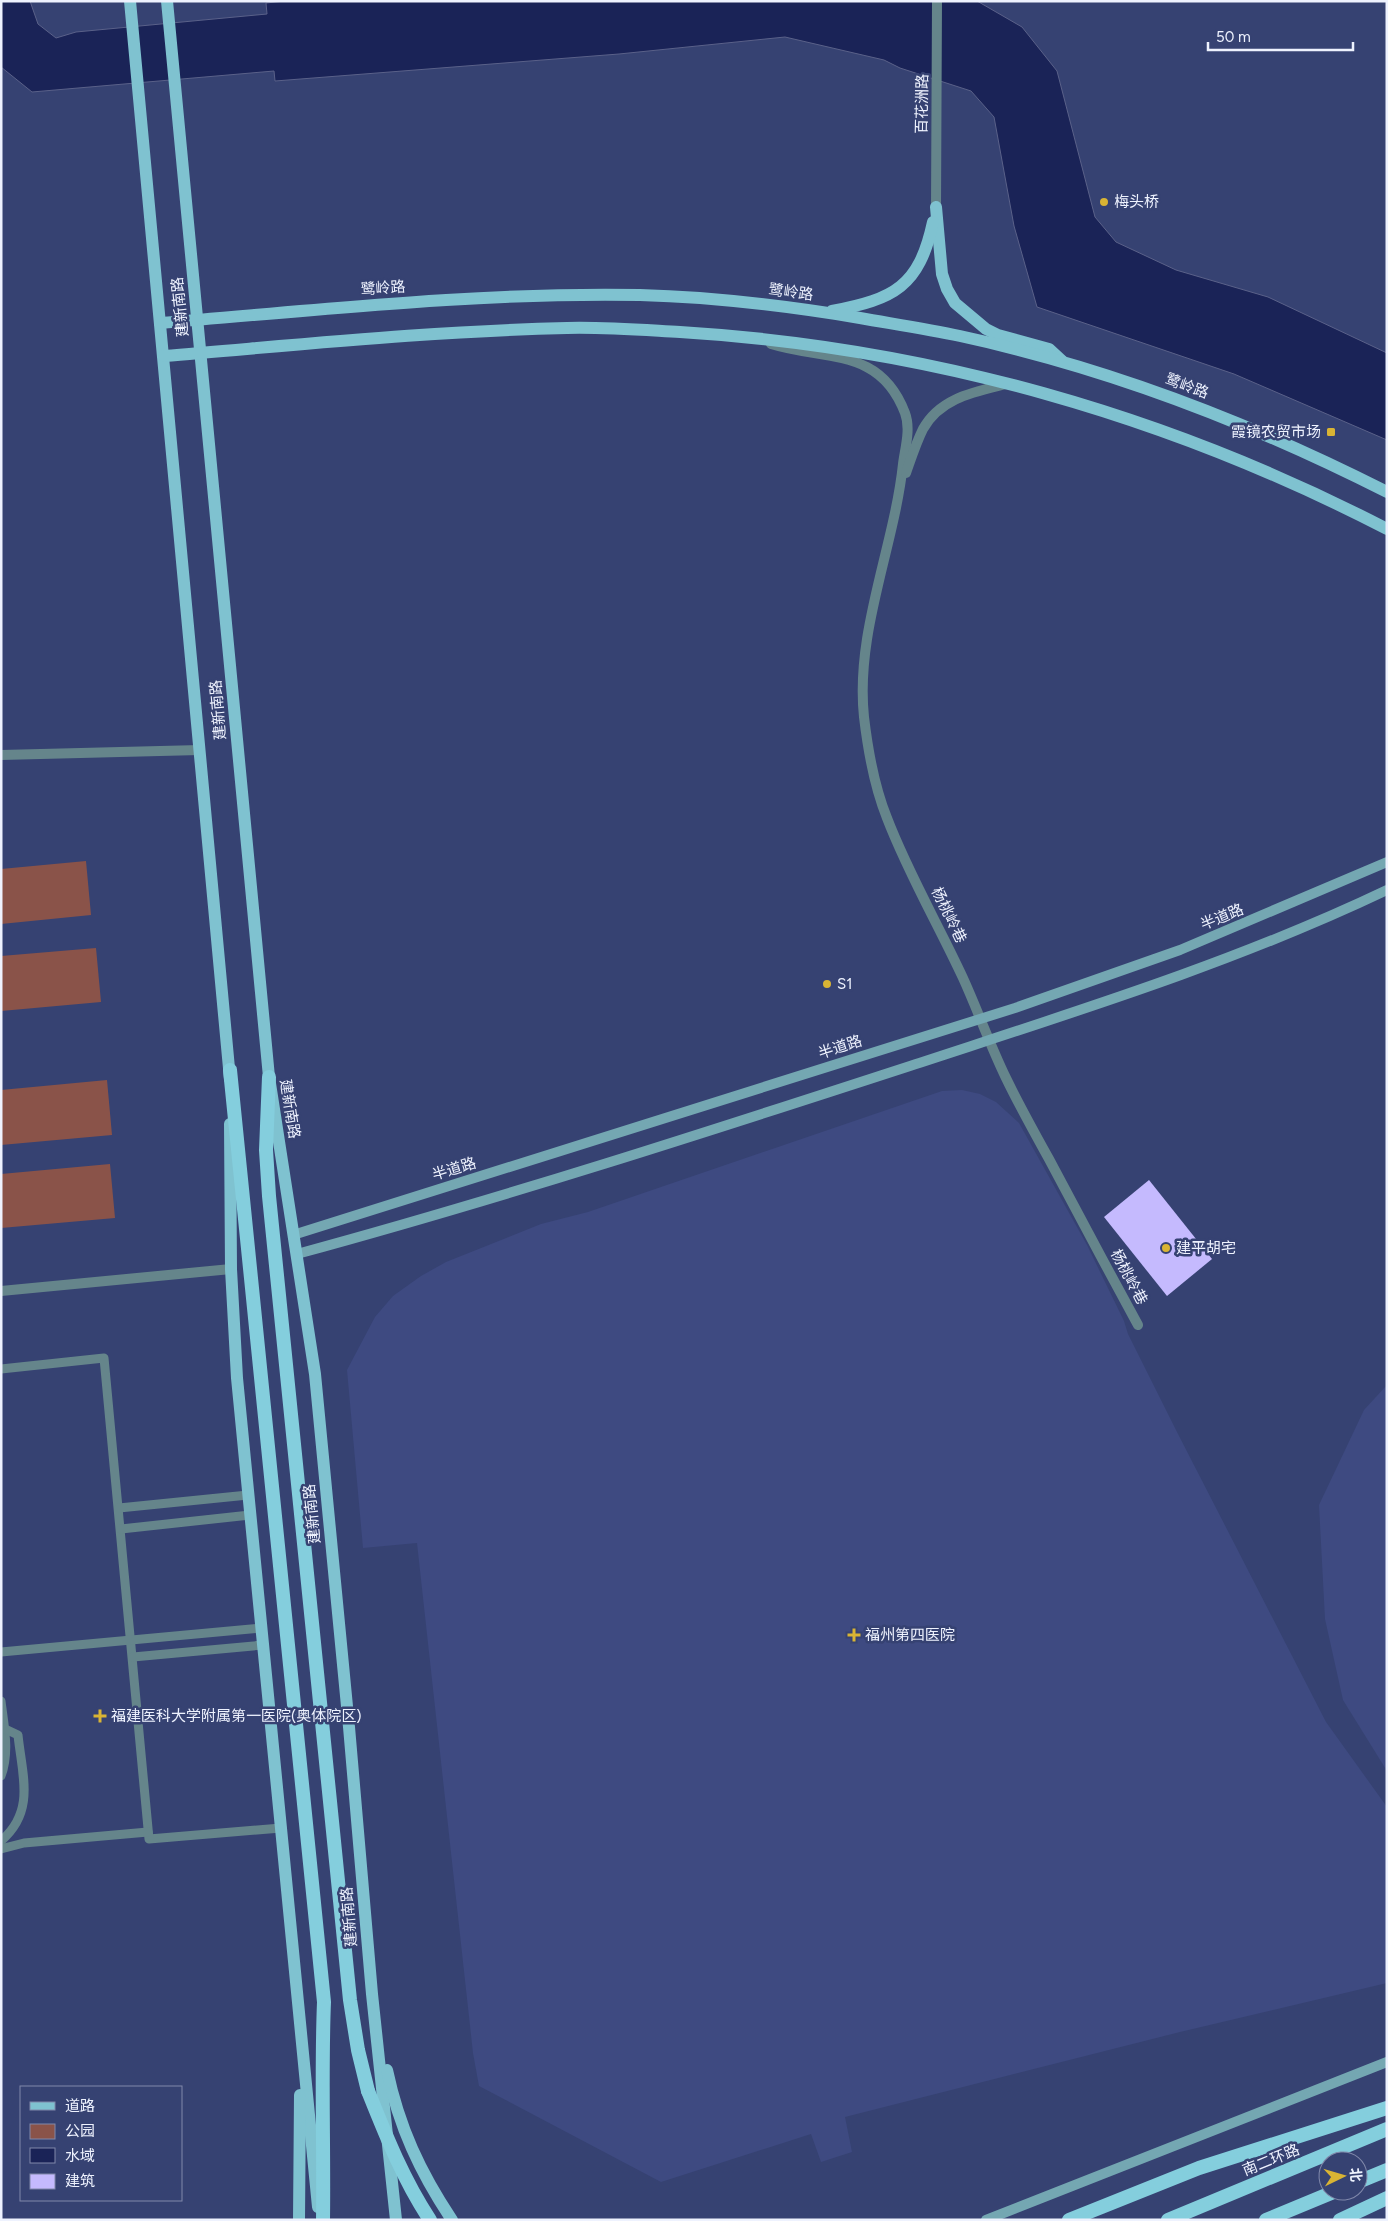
<svg xmlns="http://www.w3.org/2000/svg" width="1388" height="2221" font-family="Figtree,'Noto Sans SC',sans-serif">
	<rect width="100%" height="100%" fill="#364272"/>
	<g fill="#3e4a81">
		<polygon points="962,1090 980,1094 996,1102 1019,1123 1087,1245 1124,1321 1128,1334 1178,1434 1326,1722 1387,1807 1387,1983 1180,2032 845,2117 852,2152 821,2162 811,2134 661,2182 479,2086 473,2053 417,1543 363,1548 347,1370 375,1317 393,1296 421,1276 446,1262 541,1224 588,1212 942,1091"/>
		<polygon points="1387,1385 1387,1771 1343,1700 1325,1619 1319,1505 1364,1410"/>
	</g>
	<g fill="#8a5349">
		<polygon points="86,861 91,915 1,924 1,869"/>
		<polygon points="96,948 101,1002 1,1011 1,956"/>
		<polygon points="107,1080 112,1135 1,1145 1,1090"/>
		<polygon points="110,1164 115,1218 1,1228 1,1174"/>
	</g>
	<polygon fill="#1a2357" stroke="#5a6189" points="1,1 30,1 38,24 56,38 76,32 267,14 266,3 285,1 977,1 1022,27 1057,71 1095,217 1116,242 1176,270 1268,297 1387,353 1387,440 1234,374 1037,307 1014,226 994,117 971,91 900,68 884,60 785,37 619,54 275,81 274,71 32,92 1,67"/>
	<polygon fill="#c5bafe" points="1149,1180 1212,1259 1167,1296 1104,1217"/>
	<g fill="none" stroke-linecap="round" stroke-linejoin="round">
		<g stroke="#65858b" stroke-width="9">
			<polyline points="1,1369 104,1358 149,1839 281,1828"/>
			<polyline points="119,1508 248,1495"/>
			<polyline points="121,1529 250,1515"/>
			<polyline points="1,1652 261,1628"/>
			<polyline points="133,1657 263,1645"/>
			<path d="M1,1701C4,1726 10,1752 1,1776"/>
			<path d="M1,1727L18,1735C22,1775 36,1811 1,1841"/>
			<polyline points="1,1849 24,1843 148,1832"/>
		</g>
		<g stroke="#65858b" stroke-width="10">
			<polyline points="1,755 200,750"/>
			<polyline points="1,1291 231,1269"/>
		</g>
		<g stroke="#65858b" stroke-width="10">
			<polyline points="936,207 937,1"/>
			<path d="M771,344C826,361 880,347 905,413C911,429 905,448 903,464C894,548 855,632 864,717C868,751 874,786 887,818C908,873 938,924 963,978C978,1011 990,1045 1006,1078C1019,1105 1034,1132 1049,1159C1078,1214 1108,1270 1138,1325"/>
			<path d="M906,473C911,459 916,443 923,429C940,398 974,392 1006,384"/>
		</g>
		<g stroke="#74a7b2" stroke-width="10">
			<polyline points="293,1235 1015,1008 1180,950 1387,862"/>
			<path d="M297,1254C503,1198 707,1132 910,1066C1071,1013 1234,963 1387,890"/>
			<polyline points="986,2220 1387,2062"/>
		</g>
		<g stroke="#7fc2d0" stroke-width="12">
			<polyline points="130,1 230,1079"/>
			<polyline points="167,1 269,1077 315,1374 349,1727 372,1994 396,2220"/>
			<polyline points="936,207 942,274 947,289 955,303 986,329 998,335 1049,349 1062,361"/>
			<path d="M832,311C894,299 919,287 933,222"/>
			<path d="M160,323C320,310 480,292 640,295C714,297 788,306 860,318C894,324 927,329 960,336C1109,368 1251,423 1387,492"/>
			<path d="M164,356C298,345 432,331 567,328C605,327 643,330 680,332C928,347 1167,415 1387,529"/>
			<polyline points="230,1124 231,1269 237,1378 318,2207"/>
			<path d="M387,2070C399,2127 420,2172 452,2220"/>
			<polyline points="299,2220 300,2095"/>
		</g>
		<g stroke="#84cedd" stroke-width="14">
			<path d="M230,1070L324,2002C321,2074 324,2147 323,2220"/>
			<polyline points="269,1077 266,1150 269,1196 350,2000 358,2050 368,2091"/>
			<polyline points="1358,2182 1387,2170"/>
			<polyline points="1069,2220 1199,2168 1387,2108"/>
			<polyline points="1168,2220 1387,2129"/>
			<polyline points="1266,2220 1336,2191"/>
			<polyline points="1340,2220 1387,2198"/>
		</g>
		<path stroke="#84cedd" stroke-width="14" d="M368,2091C386,2136 403,2179 430,2220"/>
	</g>
	<g fill="#d9b434" stroke="#364272" stroke-width="2">
		<circle cx="1104" cy="202" r="5"/>
		<rect x="1326" y="427" width="10" height="10" rx="2.5"/>
		<circle cx="827" cy="984" r="5"/>
		<circle cx="1166" cy="1248" r="5"/>
		<path d="M851.5 1627.5h5v5h5v5h-5v5h-5v-5h-5v-5h5z"/>
		<path d="M97.5 1708.5h5v5h5v5h-5v5h-5v-5h-5v-5h5z"/>
	</g>
	<g text-anchor="middle" stroke-width="5" stroke-linejoin="round" paint-order="stroke">
		<g font-size="15" fill="#eef2fe" stroke="#364272">
			<text transform="translate(922 104) rotate(-89)" y="5">百花洲路</text>
			<text transform="translate(383 288) rotate(-4)" y="5">鹭岭路</text>
			<text transform="translate(791 292) rotate(7)" y="5">鹭岭路</text>
			<text transform="translate(180 307) rotate(-96)" y="5">建新南路</text>
			<text transform="translate(1187 386) rotate(20)" y="5">鹭岭路</text>
			<text transform="translate(218 710) rotate(-95)" y="5">建新南路</text>
			<text transform="translate(949 915) rotate(64)" y="5">杨桃岭巷</text>
			<text transform="translate(1222 917) rotate(-22)" y="5">半道路</text>
			<text transform="translate(840 1047) rotate(-18)" y="5">半道路</text>
			<text transform="translate(290 1109) rotate(81)" y="5">建新南路</text>
			<text transform="translate(454 1169) rotate(-17)" y="5">半道路</text>
			<text transform="translate(1129 1277) rotate(62)" y="5">杨桃岭巷</text>
			<text transform="translate(312 1514) rotate(-96)" y="5">建新南路</text>
			<text transform="translate(349 1917) rotate(-95)" y="5">建新南路</text>
			<text transform="translate(1271 2160) rotate(-22)" y="5">南二环路</text>
		</g>
		<g font-size="15" fill="#eef2fe" stroke="#364272" text-anchor="start">
			<text x="1114" y="207">梅头桥</text>
			<text x="1321" y="437" text-anchor="end">霞镜农贸市场</text>
			<text x="837" y="989">S1</text>
			<text x="1176" y="1253">建平胡宅</text>
			<text x="865" y="1640">福州第四医院</text>
			<text x="111" y="1721">福建医科大学附属第一医院(奥体院区)</text>
		</g>
	</g>
	<rect width="1388" height="2221" fill="none" stroke="#eef2fe" stroke-width="5"/>
	<rect x="20" y="2086" width="162" height="115" fill="#364272" stroke="#8088aa"/>
	<rect x="30" y="2102" width="25" height="8" fill="#7fc2d0" stroke="#8088aa"/>
	<text x="65" y="2111" font-size="15" fill="#eef2fe">道路</text>
	<rect x="30" y="2124" width="25" height="15" fill="#8a5349" stroke="#8088aa"/>
	<text x="65" y="2136" font-size="15" fill="#eef2fe">公园</text>
	<rect x="30" y="2148" width="25" height="15" fill="#1a2357" stroke="#8088aa"/>
	<text x="65" y="2161" font-size="15" fill="#eef2fe">水域</text>
	<rect x="30" y="2174" width="25" height="15" fill="#c5bafe" stroke="#8088aa"/>
	<text x="65" y="2186" font-size="15" fill="#eef2fe">建筑</text>
	<g transform="translate(1343 2176) rotate(85)"><circle r="24" fill="#364272" stroke="#8088aa"/>
	<path d="M0-4L9 19L0 12L-9 19Z" fill="#d9b434"/>
	<text y="-8" font-size="14" font-weight="bold" text-anchor="middle" fill="#eef2fe">北</text>
	</g>
	<path d="M1208 42v8h145v-8" fill="none" stroke="#eef2fe" stroke-width="2.5"/>
	<text x="1216" y="42" font-size="15" fill="#eef2fe" stroke="#364272" stroke-width="4" paint-order="stroke">50 m</text>
</svg>
